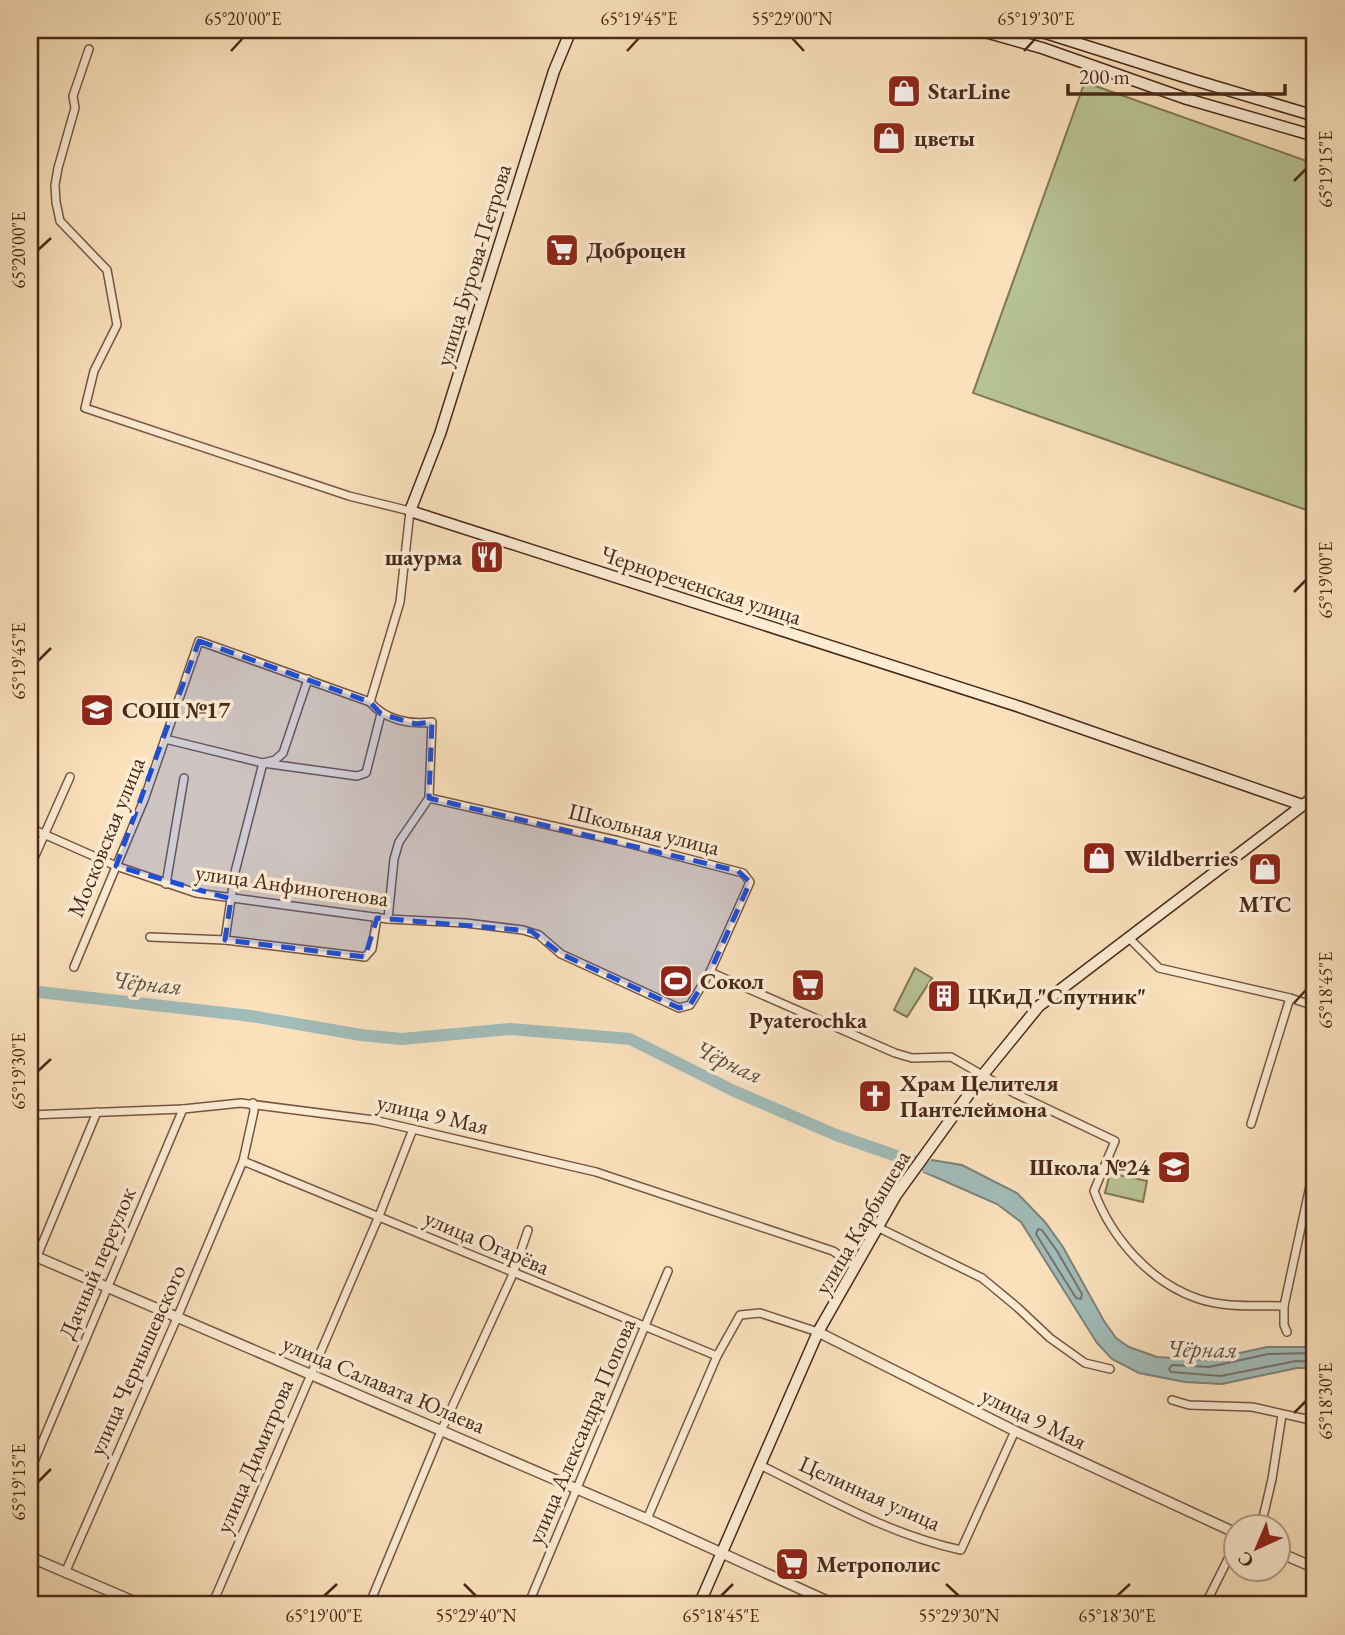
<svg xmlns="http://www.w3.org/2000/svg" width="1345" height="1635" font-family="'EB Garamond',serif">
	<rect width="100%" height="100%" fill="#fbe2bd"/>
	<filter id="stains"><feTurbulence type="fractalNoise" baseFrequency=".00286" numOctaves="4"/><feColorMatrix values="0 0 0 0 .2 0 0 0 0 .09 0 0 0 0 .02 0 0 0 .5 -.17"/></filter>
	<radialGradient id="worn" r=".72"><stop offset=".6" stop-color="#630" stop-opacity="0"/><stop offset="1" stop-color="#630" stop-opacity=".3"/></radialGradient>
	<g fill="#b8c496" stroke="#817658" stroke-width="2">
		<polygon points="1087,83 1315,164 1315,513 973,393 1084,84"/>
		<polygon points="915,968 932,978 907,1017 894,1010"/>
		<polygon points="1110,1173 1147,1181 1143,1202 1105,1193"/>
	</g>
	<polygon fill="#a1bcb9" stroke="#7e8179" stroke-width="2" points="932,1160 962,1165 1017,1193 1045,1222 1063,1247 1104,1321 1116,1338 1129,1347 1157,1357 1208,1360 1267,1347 1315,1347 1315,1368 1297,1368 1222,1384 1185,1382 1139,1373 1112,1359 1097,1343 1021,1222 997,1204 924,1172"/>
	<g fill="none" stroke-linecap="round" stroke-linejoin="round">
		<g stroke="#767269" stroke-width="2">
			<polygon points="1038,1229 1042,1230 1057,1251 1082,1294 1081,1299 1076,1298 1036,1234"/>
			<polyline points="1315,1353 1268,1354 1209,1367 1172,1365 1169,1369 1171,1372 1221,1376 1296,1361 1315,1362"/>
		</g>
		<polyline stroke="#a1bcb9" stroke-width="12" points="30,991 251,1016 361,1035 402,1039 510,1029 630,1039 734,1091 836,1135 943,1172"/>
		<g stroke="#765642" stroke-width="10">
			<g id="minor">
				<path d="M370,702C385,720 410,725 432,722L429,798L399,842L394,859L388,919"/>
				<polyline points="165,739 263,763 357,776 366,773 381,714"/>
				<polyline points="429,798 619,841 743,873 750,882 710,972"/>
				<path d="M30,828L116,866L196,893L388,919L466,923L523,930L539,935L561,954L679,1008L690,1005L710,972L895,1053L912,1058L951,1057L1014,1093L1115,1141L1094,1191C1111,1237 1150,1283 1199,1299C1225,1308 1257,1305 1284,1306"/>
				<polyline points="30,867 70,777"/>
				<polyline points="166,884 184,778"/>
				<polyline points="150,937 225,940 365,957 372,949 377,917"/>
				<polyline points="1128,937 1159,968 1290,998 1315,1006"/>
				<polyline points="225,940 235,872 263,763 275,760 283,753 308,679"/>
				<polyline points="74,967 144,800 199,641 370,702 400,602 410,511 349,496 85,408 94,371 117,325 107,270 60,221 56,202 55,185 58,168 75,108 73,96 89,49"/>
				<polyline points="30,1115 183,1109 241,1103 374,1120 596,1172 833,1251 855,1266"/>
				<polyline points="1251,1124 1290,998"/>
				<polyline points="243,1161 717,1356"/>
				<polyline points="877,1227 982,1278 1017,1307 1050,1338 1085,1363 1110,1369"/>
				<polyline points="30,1273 97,1112"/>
				<polyline points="1287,1332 1284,1325 1284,1306 1310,1186 1315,1188"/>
				<polyline points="1172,1400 1189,1405 1252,1407 1315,1421"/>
				<path d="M760,1465C825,1497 890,1535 961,1550L1015,1431"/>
				<polyline points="30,1471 183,1109"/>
				<polyline points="647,1519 717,1356 740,1315 760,1313 818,1332"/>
				<polyline points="1261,1526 1272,1479 1282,1415"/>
				<polyline points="65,1573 177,1318 243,1161 254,1111 253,1103"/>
				<polyline points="212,1605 379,1216 413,1129"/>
				<polyline points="369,1605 442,1429 513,1274 528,1230"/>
				<polyline points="528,1605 668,1271"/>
				<polyline points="1205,1605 1236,1543"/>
			</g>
		</g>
		<g stroke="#765642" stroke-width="12">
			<g id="tertiary">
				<polyline points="30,1254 647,1519 836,1605"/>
				<polyline points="818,1332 1015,1431 1236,1533"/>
				<polyline points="1278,1552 1315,1568"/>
				<polyline points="30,1557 142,1605"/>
			</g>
		</g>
		<g stroke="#4a2819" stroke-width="13">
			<g id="secondary">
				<polyline points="571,30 554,71 440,434 410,511 1020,707 1302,805"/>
				<polyline points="978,30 1042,48 1187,99 1315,136"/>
				<polyline points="1036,30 1194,80 1315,116"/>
				<polyline points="699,1605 818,1332 896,1195 982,1076 1039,1006 1315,796"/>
			</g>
		</g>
		<use href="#minor" stroke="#fcecd4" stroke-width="7"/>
		<use href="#tertiary" stroke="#fcecd4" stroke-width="9"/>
		<use href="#secondary" stroke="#fcecd4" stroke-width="10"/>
	</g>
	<path fill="#1d4ed8" fill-opacity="0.2" stroke="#1d4ed8" stroke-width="5" stroke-dasharray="14 9" stroke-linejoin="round" d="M199,641L370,702L381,714L416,724L432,722L429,798L738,871L750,882L710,972L690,1005L679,1008L561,954L531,931L377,918L365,957L225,940L231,899L116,866Z"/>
	<path fill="none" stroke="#4a2819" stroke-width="2.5" d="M792,38L804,51M231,51L243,38M627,51L639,38M1024,51L1036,38M1294,181L1306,169M38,250L51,238M1294,592L1306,580M38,661L51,648M1294,1003L1306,990M38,1071L51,1059M1294,1413L1306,1401M38,1482L51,1469M464,1584L476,1596M946,1584L959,1596M324,1596L337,1584M721,1596L733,1584M1117,1596L1130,1584"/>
	<defs>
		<g id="shop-square" transform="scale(1.75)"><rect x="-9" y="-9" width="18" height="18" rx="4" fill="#8f2418" stroke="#fcecd4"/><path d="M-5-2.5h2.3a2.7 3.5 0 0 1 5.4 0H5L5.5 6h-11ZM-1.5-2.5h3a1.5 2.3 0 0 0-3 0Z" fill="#fff"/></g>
		<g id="supermarket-square" transform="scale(1.75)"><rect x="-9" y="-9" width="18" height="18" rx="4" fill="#8f2418" stroke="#fcecd4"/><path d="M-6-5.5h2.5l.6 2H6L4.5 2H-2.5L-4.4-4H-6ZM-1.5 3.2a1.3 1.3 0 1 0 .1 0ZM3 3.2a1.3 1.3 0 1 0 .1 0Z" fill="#fff"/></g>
		<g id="restaurant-square" transform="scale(1.75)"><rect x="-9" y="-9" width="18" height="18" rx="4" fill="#8f2418" stroke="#fcecd4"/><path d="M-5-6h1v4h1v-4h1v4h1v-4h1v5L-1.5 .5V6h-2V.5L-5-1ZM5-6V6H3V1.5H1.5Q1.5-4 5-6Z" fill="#fff"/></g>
		<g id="school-square" transform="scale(1.75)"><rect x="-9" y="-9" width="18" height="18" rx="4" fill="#8f2418" stroke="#fcecd4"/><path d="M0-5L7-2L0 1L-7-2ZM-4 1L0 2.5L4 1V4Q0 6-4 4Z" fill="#fff"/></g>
		<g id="stadium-square" transform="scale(1.75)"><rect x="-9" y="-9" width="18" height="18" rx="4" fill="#8f2418" stroke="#fcecd4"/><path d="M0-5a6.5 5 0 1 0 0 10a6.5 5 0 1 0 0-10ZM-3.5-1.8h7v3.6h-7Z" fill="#fff"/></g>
		<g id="building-square" transform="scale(1.75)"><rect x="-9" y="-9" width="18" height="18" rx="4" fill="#8f2418" stroke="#fcecd4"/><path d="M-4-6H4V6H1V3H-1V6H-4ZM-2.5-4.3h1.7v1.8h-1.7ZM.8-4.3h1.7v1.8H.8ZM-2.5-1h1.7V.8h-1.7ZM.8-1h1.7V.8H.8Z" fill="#fff"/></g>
		<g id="church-square" transform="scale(1.75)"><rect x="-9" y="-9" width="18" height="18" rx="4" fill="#8f2418" stroke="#fcecd4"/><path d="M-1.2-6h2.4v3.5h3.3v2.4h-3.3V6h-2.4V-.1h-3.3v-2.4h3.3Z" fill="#fff"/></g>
	</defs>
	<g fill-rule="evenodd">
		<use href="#shop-square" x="904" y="91"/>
		<use href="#shop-square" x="889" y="138"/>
		<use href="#supermarket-square" x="562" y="250"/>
		<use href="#restaurant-square" x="487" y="557"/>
		<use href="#school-square" x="97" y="710"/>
		<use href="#shop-square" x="1099" y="858"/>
		<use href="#shop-square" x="1265" y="869"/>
		<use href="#stadium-square" x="676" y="981"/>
		<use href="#supermarket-square" x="808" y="985"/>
		<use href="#building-square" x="944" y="996"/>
		<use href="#church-square" x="875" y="1096"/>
		<use href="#school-square" x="1174" y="1167"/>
		<use href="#supermarket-square" x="792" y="1564"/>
	</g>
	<g text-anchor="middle" stroke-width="7" stroke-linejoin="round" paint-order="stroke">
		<g font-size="23" font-weight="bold" fill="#4a2819" stroke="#fcecd4" text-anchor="start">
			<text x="928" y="99">StarLine</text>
			<text x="914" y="146">цветы</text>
			<text x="586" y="258">Доброцен</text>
			<text x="462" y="565" text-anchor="end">шаурма</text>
			<text x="122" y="718">СОШ №17</text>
			<text x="1124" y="866">Wildberries</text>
			<text x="1265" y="912" text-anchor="middle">МТС</text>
			<text x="700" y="989">Сокол</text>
			<text x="968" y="1004">ЦКиД "Спутник"</text>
			<text x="808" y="1028" text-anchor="middle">Pyaterochka</text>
			<text x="900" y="1091">Храм Целителя<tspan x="900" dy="26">Пантелеймона</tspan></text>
			<text x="1150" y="1175" text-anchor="end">Школа №24</text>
			<text x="816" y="1572">Метрополис</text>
		</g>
		<g font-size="23" fill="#4a2819" stroke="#fcecd4">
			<text transform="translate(473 265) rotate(-73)" y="8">улица Бурова-Петрова</text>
			<text transform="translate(701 585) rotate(18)" y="8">Чернореченская улица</text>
			<text transform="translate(644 829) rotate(14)" y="8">Школьная улица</text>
			<text transform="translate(106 837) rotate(-68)" y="8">Московская улица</text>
			<text transform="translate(292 885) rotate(8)" y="8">улица Анфиногенова</text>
			<text transform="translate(433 1114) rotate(13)" y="8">улица 9 Мая</text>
			<text transform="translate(862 1222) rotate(-59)" y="8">улица Карбышева</text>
			<text transform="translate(487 1242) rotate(23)" y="8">улица Огарёва</text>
			<text transform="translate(97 1263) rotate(-67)" y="8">Дачный переулок</text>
			<text transform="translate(137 1360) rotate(-66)" y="8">улица Чернышевского</text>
			<text transform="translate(384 1384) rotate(23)" y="8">улица Салавата Юлаева</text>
			<text transform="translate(1034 1418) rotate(26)" y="8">улица 9 Мая</text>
			<text transform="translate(581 1431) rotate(-67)" y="8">улица Александра Попова</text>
			<text transform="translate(254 1456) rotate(-67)" y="8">улица Димитрова</text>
			<text transform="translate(870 1493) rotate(24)" y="8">Целинная улица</text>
		</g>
		<g font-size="24" font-style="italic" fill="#604d41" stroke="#fcecd4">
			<text transform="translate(147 983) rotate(6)" y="8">Чёрная</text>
			<text transform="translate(729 1062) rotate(25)" y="8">Чёрная</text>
			<text transform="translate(1202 1349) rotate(1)" y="8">Чёрная</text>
		</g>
	</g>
	<rect width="1345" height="1635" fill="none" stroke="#fbe2bd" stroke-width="77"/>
	<g transform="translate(1257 1548) rotate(224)"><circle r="33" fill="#fcecd4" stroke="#b59e89" stroke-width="2"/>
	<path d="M0-5L12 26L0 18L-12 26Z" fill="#8f2418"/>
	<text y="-10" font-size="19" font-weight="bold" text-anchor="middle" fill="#4a2819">С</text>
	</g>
	<path d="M1068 84v10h217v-10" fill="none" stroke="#4a2819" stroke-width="3.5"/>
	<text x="1079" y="84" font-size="21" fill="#4a2819" stroke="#fcecd4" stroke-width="5" paint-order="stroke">200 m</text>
	<rect x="38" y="38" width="1268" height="1558" fill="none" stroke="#4a2819" stroke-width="2.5"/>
	<g font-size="18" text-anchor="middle" fill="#4a2819">
		<text x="243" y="25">65°20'00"E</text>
		<text x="639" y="25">65°19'45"E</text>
		<text x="792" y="25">55°29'00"N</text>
		<text x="1036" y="25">65°19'30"E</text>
		<text transform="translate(1326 169) rotate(-90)" y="6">65°19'15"E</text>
		<text transform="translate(19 250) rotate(-90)" y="6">65°20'00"E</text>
		<text transform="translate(1326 580) rotate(-90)" y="6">65°19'00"E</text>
		<text transform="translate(19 661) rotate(-90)" y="6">65°19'45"E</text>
		<text transform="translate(1326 990) rotate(-90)" y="6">65°18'45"E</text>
		<text transform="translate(19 1071) rotate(-90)" y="6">65°19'30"E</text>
		<text transform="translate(1326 1401) rotate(-90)" y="6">65°18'30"E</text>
		<text transform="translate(19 1482) rotate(-90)" y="6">65°19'15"E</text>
		<text x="324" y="1622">65°19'00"E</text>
		<text x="476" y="1622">55°29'40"N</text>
		<text x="721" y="1622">65°18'45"E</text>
		<text x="959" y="1622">55°29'30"N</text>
		<text x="1117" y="1622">65°18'30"E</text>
	</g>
	<rect width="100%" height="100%" filter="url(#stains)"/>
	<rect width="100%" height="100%" fill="url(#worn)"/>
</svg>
